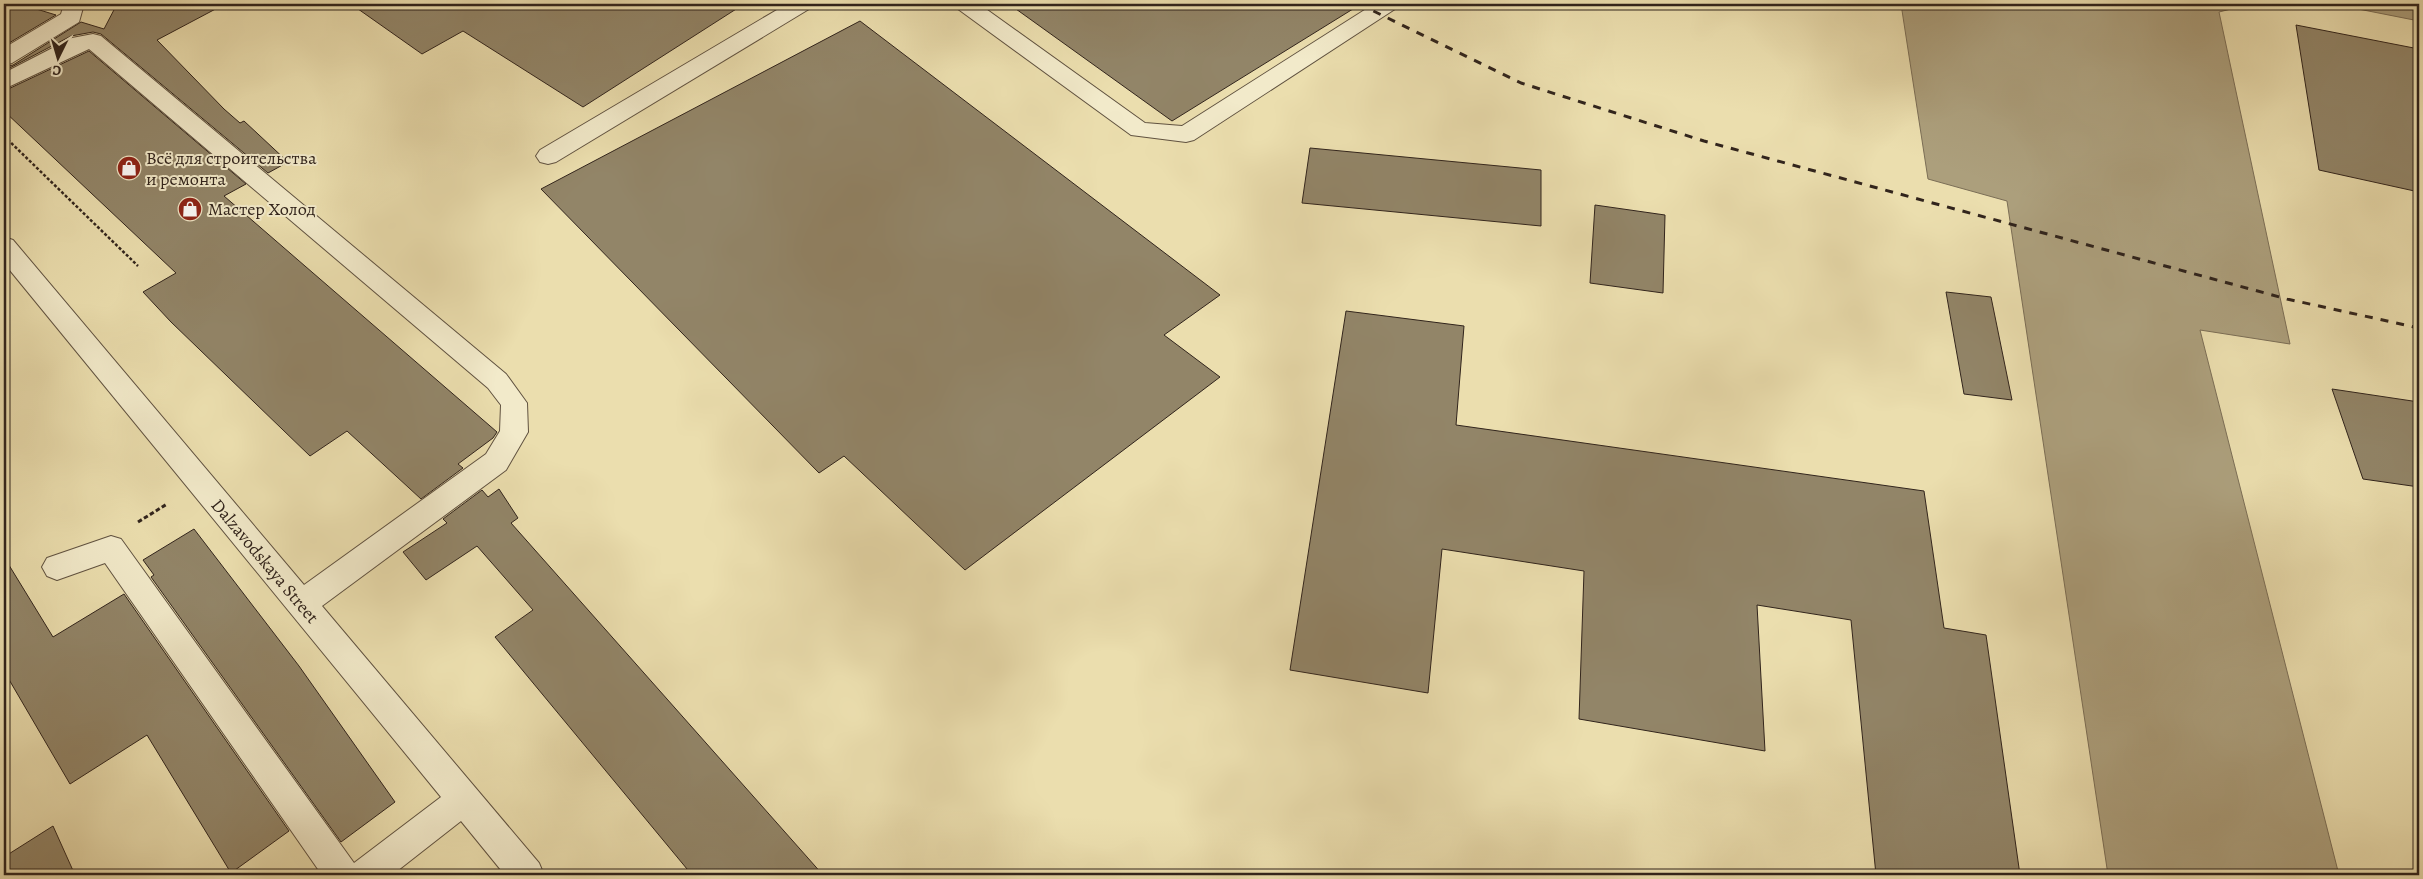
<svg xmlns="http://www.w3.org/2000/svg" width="2423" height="879" font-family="Alegreya,serif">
	<rect width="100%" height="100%" fill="#ebdeae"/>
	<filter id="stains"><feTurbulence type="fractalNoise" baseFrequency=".004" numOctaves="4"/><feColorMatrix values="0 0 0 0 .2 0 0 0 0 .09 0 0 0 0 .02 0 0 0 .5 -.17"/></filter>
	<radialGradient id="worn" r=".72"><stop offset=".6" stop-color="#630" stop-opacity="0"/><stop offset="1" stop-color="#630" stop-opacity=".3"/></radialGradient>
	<g fill="#ac9f7c" stroke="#7b6e56">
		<polygon points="1901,4 2251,4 2219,12 2290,344 2200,330 2339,875 2108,875 2007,201 1928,179"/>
		<polygon points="2333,4 2419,4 2419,21"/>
	</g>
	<g fill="#928568" stroke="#31241c">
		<polygon points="4,4 20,4 56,15 4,46"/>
		<polygon points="117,4 225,4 157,40 224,109 240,123 244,121 288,162 268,173 101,34 93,32 71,36 4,71 4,67 13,65 81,22 104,29"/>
		<polygon points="351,4 744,4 583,107 463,31 422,54"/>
		<polygon points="1009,4 1361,4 1172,121"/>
		<polygon points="860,21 1220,295 1164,335 1220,377 965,570 844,456 819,473 541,189"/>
		<polygon points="2296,25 2419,49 2419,192 2319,170"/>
		<polygon points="89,51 246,184 224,196 497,432 493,438 458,464 463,468 421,499 347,431 310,456 171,322 143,292 176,273 4,111 4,91"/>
		<polygon points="1310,148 1541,170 1541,226 1302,203"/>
		<polygon points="1595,205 1665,215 1663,293 1590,283"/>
		<polygon points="1946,292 1991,297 2012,400 1964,394"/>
		<polygon points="1346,311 1464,326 1456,425 1924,491 1944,628 1986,635 2020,875 1876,875 1851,620 1757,605 1765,751 1579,719 1584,571 1442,549 1428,693 1290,670"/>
		<polygon points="2332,389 2419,402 2419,487 2363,479"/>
		<polygon points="499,489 518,518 511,523 823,875 692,875 495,637 533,610 477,546 426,580 403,552 447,523 443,519 482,490 488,497"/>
		<polygon points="194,529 299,666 395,802 341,842 151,577 154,575 143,560"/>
		<polygon points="4,557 53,637 124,594 289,831 231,873 147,735 70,784 4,671"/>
		<polygon points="53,826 75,875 4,875 4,857"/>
	</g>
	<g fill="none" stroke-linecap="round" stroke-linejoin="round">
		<g stroke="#605240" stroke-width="2">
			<g id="minor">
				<polygon points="64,4 84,4 79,22 12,63 4,65 4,48 61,14"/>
				<polygon points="787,4 813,4 809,9 556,162 548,164 540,162 536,156 540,150"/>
				<polygon points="955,4 979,4 1145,123 1182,126 1374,4 1399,4 1395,9 1194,140 1186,142 1131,135 958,9"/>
				<polygon points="93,34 101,36 506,374 527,403 528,432 506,470 322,606 539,863 544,875 505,875 461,821 392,875 322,875 105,563 57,580 47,576 42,567 47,558 111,536 121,539 354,863 441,797 4,263 4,237 13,240 304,585 486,454 500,431 501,405 488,388 89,49 4,89 4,73 72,38"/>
			</g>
		</g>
		<polyline stroke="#31241c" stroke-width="2.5" stroke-dasharray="3 2" stroke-linecap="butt" points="4,136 138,266"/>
		<polyline stroke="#31241c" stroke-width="3" stroke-dasharray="4.5 2.5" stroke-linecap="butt" points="138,522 167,504"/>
		<use href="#minor" fill="#f2eaca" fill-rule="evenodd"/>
		<polyline stroke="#31241c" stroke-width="3" stroke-dasharray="8 8" stroke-linecap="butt" points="1359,4 1521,83 1704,141 2287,299 2419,328"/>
	</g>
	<defs>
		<g id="shop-disc" transform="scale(1.25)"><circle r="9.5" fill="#8f2418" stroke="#f2eaca"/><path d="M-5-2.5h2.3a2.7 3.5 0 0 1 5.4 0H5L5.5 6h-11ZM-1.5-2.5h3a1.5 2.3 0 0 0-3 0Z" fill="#fff"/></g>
	</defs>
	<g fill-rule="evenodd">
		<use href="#shop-disc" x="129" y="168"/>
		<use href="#shop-disc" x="190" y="209"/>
	</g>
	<g text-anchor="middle" stroke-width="4" stroke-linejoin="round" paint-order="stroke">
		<g font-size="18" fill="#31241c" stroke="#f2eaca" text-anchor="start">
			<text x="146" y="164">Всё для строительства<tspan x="146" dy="21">и ремонта</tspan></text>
			<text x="208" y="215">Мастер Холод</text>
		</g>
		<g font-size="18" fill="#31241c" stroke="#f2eaca">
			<text transform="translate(265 561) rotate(50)" y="6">Dalzavodskaya Street</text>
		</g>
	</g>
	<rect width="2423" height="879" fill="none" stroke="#ebdeae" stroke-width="20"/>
	<rect x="5" y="5" width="2413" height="869" fill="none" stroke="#31241c" stroke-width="2.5"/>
	<rect x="10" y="10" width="2403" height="859" fill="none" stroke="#31241c"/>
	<g transform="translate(58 58) rotate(185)" stroke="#f2eaca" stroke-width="4" paint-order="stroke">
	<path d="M0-4L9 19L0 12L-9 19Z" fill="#31241c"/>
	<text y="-8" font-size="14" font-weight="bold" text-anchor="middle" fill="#31241c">С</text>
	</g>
	<rect width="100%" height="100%" filter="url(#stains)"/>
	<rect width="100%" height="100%" fill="url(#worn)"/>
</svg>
